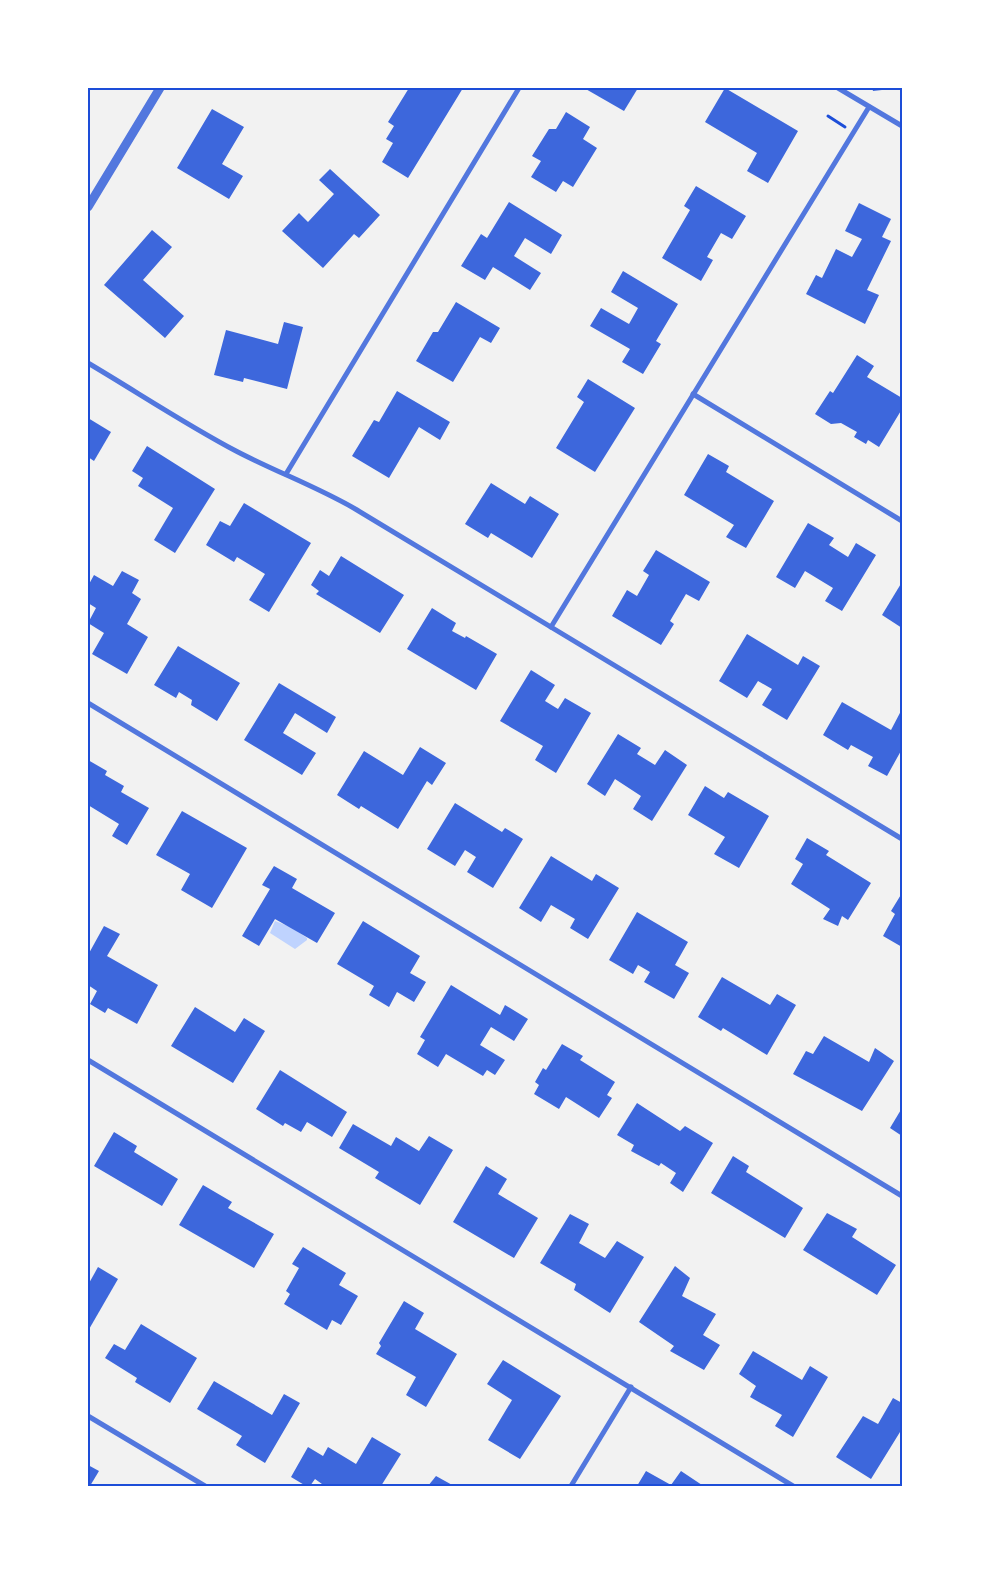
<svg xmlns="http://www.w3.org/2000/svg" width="990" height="1574" font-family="'Alegreya Sans',sans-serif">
	<rect width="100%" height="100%" fill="#f2f2f2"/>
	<polygon fill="#bfd3fe" points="275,921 291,927 307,938 307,940 295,949 270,933"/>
	<g fill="#3d67dc">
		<polygon points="409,88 463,88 408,178 382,162 393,143 386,139 394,126 388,122"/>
		<polygon points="584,88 638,88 624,111"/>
		<polygon points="725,88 798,131 768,183 747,171 757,153 705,122"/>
		<polygon points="872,88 890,88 891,89 873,91"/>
		<polygon points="212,109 244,127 222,164 243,176 229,199 177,168"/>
		<polygon points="566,112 590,127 583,139 597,148 573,187 563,181 556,192 531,177 541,161 532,156 549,129 556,129"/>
		<polygon points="330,169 380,215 359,238 354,234 323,268 282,231 299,213 308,222 334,194 319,180"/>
		<polygon points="696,186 746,216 732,239 721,233 707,257 713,260 701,281 662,258 690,210 684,206"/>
		<polygon points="509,202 562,235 551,254 525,238 514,256 541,273 530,290 493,267 485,280 461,266 481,234 487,238"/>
		<polygon points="859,203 891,219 882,237 891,241 867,290 879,295 865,324 806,294 816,275 822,278 836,249 852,257 862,239 845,231"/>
		<polygon points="152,230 172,247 143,280 184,316 165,338 104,285"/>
		<polygon points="623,271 678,304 656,341 661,344 643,374 622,362 630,349 590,326 601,308 629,324 638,308 611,292"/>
		<polygon points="456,302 500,328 491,343 480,337 453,382 416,361 433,332 438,332"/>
		<polygon points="284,322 303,327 287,389 244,378 243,382 214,375 226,330 278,344"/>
		<polygon points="857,355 874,366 867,377 902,398 902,409 879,447 868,440 866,444 854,437 857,432 841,423 831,424 815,414 830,391 833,393"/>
		<polygon points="588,379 635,408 595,472 556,448 584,402 577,397"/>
		<polygon points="397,391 450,422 440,440 419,427 389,478 352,456 374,420 379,422"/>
		<polygon points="88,418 111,432 94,461 88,457"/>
		<polygon points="147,446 215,489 175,553 154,540 173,508 138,486 143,478 132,471"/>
		<polygon points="708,454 729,466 726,472 774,501 746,548 726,537 734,525 684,495"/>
		<polygon points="491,483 525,504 530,496 559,514 532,558 491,533 488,538 465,524"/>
		<polygon points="244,503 311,543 269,612 249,600 265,574 237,557 234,562 206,545 220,521 230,526"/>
		<polygon points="808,523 834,538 829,545 848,557 856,543 876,555 842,611 825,601 833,588 805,571 795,588 776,577"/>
		<polygon points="656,550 710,582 699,601 686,594 670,621 674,624 661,645 612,616 627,590 637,596 649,575 643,571"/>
		<polygon points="341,556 404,595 380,633 316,594 319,591 311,585 320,570 329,576"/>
		<polygon points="122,571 139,580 132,593 141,599 127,624 148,637 127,674 92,654 104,633 88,623 96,608 88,603 88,586 94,575 113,586"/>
		<polygon points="902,582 902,628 882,615"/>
		<polygon points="432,608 456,623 452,631 465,638 466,636 497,654 476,690 407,649"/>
		<polygon points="747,634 798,665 803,656 820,666 787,720 762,705 772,689 758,681 747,698 719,681"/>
		<polygon points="178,646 240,683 217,721 191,705 192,700 179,692 176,698 154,685"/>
		<polygon points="531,670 555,685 545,701 558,709 565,698 591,713 556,773 535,760 543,746 500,721"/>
		<polygon points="279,683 336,717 327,733 295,713 283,733 316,753 302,775 244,740"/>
		<polygon points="842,702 891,730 902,709 902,749 887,776 868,766 873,757 851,745 848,750 823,735"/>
		<polygon points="618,734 641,748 637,754 655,765 665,750 687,765 652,821 633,809 641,796 615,779 605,796 587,784"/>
		<polygon points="420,747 446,763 432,785 427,781 398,829 361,806 359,809 337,795 364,751 403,775"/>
		<polygon points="88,760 107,771 105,775 124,786 121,792 149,808 127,845 112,836 119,824 88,805"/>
		<polygon points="705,786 724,798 728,792 769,816 739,868 714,854 725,837 688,815"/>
		<polygon points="455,803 502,832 505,828 523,839 493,888 467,872 476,857 465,850 455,866 427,849"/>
		<polygon points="182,811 247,848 212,908 181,890 190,874 156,855"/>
		<polygon points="807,838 829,851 826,855 871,883 848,920 842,916 838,926 823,919 830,909 791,884 803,864 795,859"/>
		<polygon points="551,856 592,881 596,874 619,888 588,939 570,928 575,919 551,905 541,922 519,908"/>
		<polygon points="274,866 297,879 292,888 335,913 317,943 275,919 259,946 242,936 270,889 262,885"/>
		<polygon points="902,893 902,947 883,936 895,914 891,911"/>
		<polygon points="637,912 688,942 675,965 689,973 674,999 644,982 650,972 638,965 633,974 609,960"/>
		<polygon points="363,921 420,956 410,973 426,982 414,1002 397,992 389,1007 369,995 374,986 337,964"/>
		<polygon points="104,926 120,934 107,956 158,985 137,1024 108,1008 105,1013 90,1004 97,991 88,985 88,955"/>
		<polygon points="722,977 770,1005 777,994 796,1005 767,1055 723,1028 721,1031 698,1017"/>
		<polygon points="451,985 500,1015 505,1005 528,1019 514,1041 491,1027 480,1045 505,1060 495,1075 487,1070 483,1076 446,1054 438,1067 417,1054 425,1040 420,1037"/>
		<polygon points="195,1007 235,1032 244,1018 265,1031 233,1083 171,1046"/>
		<polygon points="824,1036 869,1062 875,1048 894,1061 862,1111 793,1074 806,1051 813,1054"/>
		<polygon points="562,1044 583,1056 580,1060 615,1082 607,1095 612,1098 599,1118 566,1097 559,1109 534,1094 539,1085 535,1082 543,1068 546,1070"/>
		<polygon points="280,1070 347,1112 332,1137 307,1122 301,1132 285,1123 283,1126 256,1109"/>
		<polygon points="637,1103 680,1131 685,1126 713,1143 683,1192 670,1183 676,1173 661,1163 659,1166 631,1151 634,1145 617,1135"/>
		<polygon points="902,1108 902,1136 890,1128"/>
		<polygon points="353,1124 391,1146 396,1137 419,1151 429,1136 453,1150 420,1205 375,1178 379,1172 339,1148"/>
		<polygon points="114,1132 137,1146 134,1152 178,1179 162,1206 94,1166"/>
		<polygon points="733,1156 749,1166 746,1172 803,1208 785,1238 711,1193"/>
		<polygon points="486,1166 507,1179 498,1194 538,1218 514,1258 453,1222"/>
		<polygon points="203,1185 232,1202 228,1208 274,1234 254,1268 179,1225"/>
		<polygon points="827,1213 857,1229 852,1237 896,1265 877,1295 803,1250"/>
		<polygon points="570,1214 589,1224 579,1243 605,1258 617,1241 644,1257 610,1313 574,1290 576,1284 540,1263"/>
		<polygon points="303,1247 346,1273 339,1285 358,1296 341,1325 332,1320 327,1330 284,1304 290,1294 286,1291 299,1268 292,1264"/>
		<polygon points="675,1266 690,1278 682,1296 716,1314 703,1335 720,1345 704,1370 670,1351 674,1346 639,1322"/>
		<polygon points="98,1267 118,1279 88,1331 88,1285"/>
		<polygon points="404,1301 424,1313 415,1329 457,1354 426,1407 406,1395 416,1377 376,1354 381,1346 379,1343"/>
		<polygon points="141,1324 197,1358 170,1403 135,1382 137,1378 105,1358 114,1344 125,1350"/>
		<polygon points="753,1351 802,1380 810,1366 828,1377 793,1437 775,1426 782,1415 750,1397 756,1386 739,1374"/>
		<polygon points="503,1360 561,1396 520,1459 488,1440 512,1400 487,1384"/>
		<polygon points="214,1381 272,1415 284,1394 300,1403 265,1463 236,1445 242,1436 197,1409"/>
		<polygon points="893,1398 902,1403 902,1434 900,1432 871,1479 836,1457 863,1416 878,1424"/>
		<polygon points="372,1437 401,1454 381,1486 321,1486 322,1484 315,1479 310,1486 306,1486 291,1477 308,1447 323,1456 328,1447 356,1464"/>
		<polygon points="88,1465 99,1471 90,1486 88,1486"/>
		<polygon points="646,1471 671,1485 681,1471 702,1485 701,1486 637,1486"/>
		<polygon points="436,1476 454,1486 428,1486"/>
	</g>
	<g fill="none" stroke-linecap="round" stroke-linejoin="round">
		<polyline stroke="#1d4ed8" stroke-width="3" points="828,116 845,127"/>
		<g stroke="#5277de" stroke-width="5">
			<polyline points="838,88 902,126"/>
			<path d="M88,363C137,392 185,424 236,451C276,472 318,487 357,510L902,839"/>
			<polyline points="693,394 902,521"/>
			<polyline points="286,474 519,88"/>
			<polyline points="551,627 869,107"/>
			<polyline points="88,703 902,1196"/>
			<polyline points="88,1060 793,1486"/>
			<polyline points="88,1416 205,1486"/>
			<polyline points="571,1486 631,1387"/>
		</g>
		<polyline stroke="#5277de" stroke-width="9" points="88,207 160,88"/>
	</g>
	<rect width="990" height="1574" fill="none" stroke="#ffffff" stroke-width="178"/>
	<rect x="89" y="89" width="812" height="1396" fill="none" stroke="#1d4ed8" stroke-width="2"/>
</svg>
